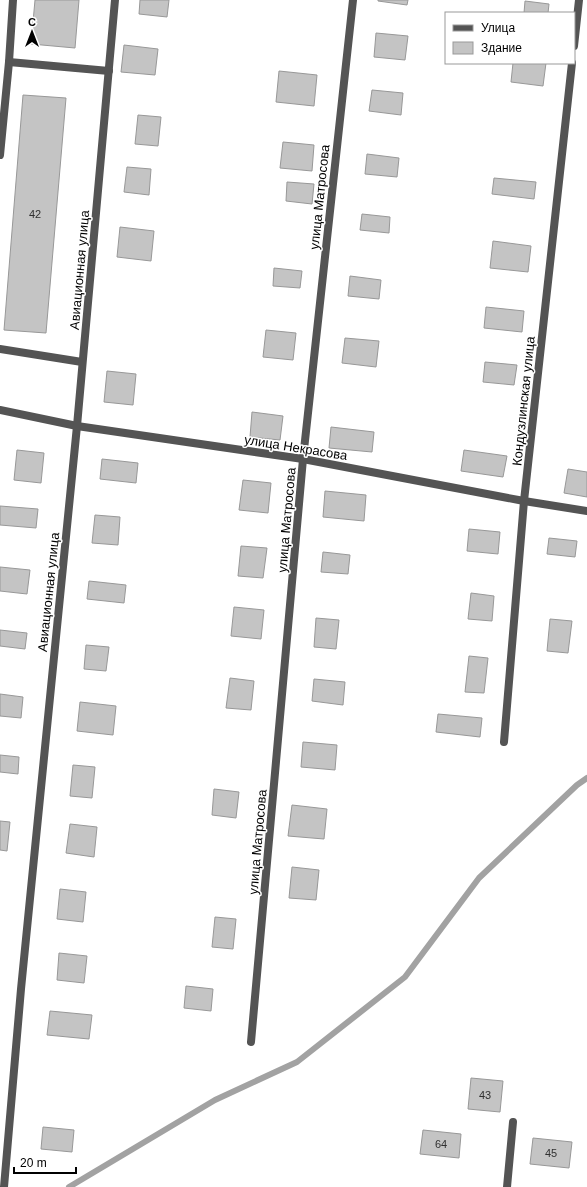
<svg xmlns="http://www.w3.org/2000/svg" width="587" height="1187" font-family="Arial,sans-serif">
	<rect width="100%" height="100%" fill="#fff"/>
	<g fill="none" stroke-linecap="round" stroke-linejoin="round">
		<polyline stroke="#a2a2a2" stroke-width="6" points="69,1187 215,1100 297,1062 405,977 479,878 577,785 587,778"/>
	</g>
	<g fill="#c4c4c4" stroke="#989898">
		<polygon points="35,0 79,0 75,48 31,44"/>
		<polygon points="140,0 169,0 167,17 139,14"/>
		<polygon points="378,0 408,0 407,5 378,1"/>
		<polygon points="525,1 549,4 548,13 524,13"/>
		<polygon points="376,33 408,36 405,60 374,57"/>
		<polygon points="124,45 158,49 155,75 121,72"/>
		<polygon points="513,63 546,63 543,86 511,82"/>
		<polygon points="279,71 317,75 314,106 276,102"/>
		<polygon points="372,90 403,93 401,115 369,111"/>
		<polygon points="23,95 66,98 46,333 4,330"/>
		<polygon points="138,115 161,117 158,146 135,144"/>
		<polygon points="283,142 314,145 312,171 280,168"/>
		<polygon points="367,154 399,158 397,177 365,174"/>
		<polygon points="127,167 151,169 149,195 124,192"/>
		<polygon points="494,178 536,182 534,199 492,194"/>
		<polygon points="287,182 314,184 312,204 286,201"/>
		<polygon points="362,214 390,217 389,233 360,230"/>
		<polygon points="120,227 154,231 151,261 117,257"/>
		<polygon points="493,241 531,246 528,272 490,268"/>
		<polygon points="274,268 302,271 300,288 273,286"/>
		<polygon points="350,276 381,280 379,299 348,296"/>
		<polygon points="486,307 524,311 522,332 484,328"/>
		<polygon points="266,330 296,333 293,360 263,357"/>
		<polygon points="345,338 379,341 376,367 342,363"/>
		<polygon points="485,362 517,365 514,385 483,382"/>
		<polygon points="107,371 136,374 133,405 104,402"/>
		<polygon points="252,412 283,416 280,440 250,437"/>
		<polygon points="331,427 374,432 372,452 329,448"/>
		<polygon points="17,450 44,453 41,483 14,480"/>
		<polygon points="464,450 507,456 503,477 461,471"/>
		<polygon points="102,459 138,463 136,483 100,479"/>
		<polygon points="568,469 587,472 587,497 564,493"/>
		<polygon points="243,480 271,483 268,513 239,510"/>
		<polygon points="325,491 366,495 364,521 323,517"/>
		<polygon points="0,506 38,509 36,528 0,525"/>
		<polygon points="95,515 120,517 118,545 92,543"/>
		<polygon points="469,529 500,532 498,554 467,551"/>
		<polygon points="549,538 577,541 575,557 547,554"/>
		<polygon points="241,546 267,548 263,578 238,576"/>
		<polygon points="323,552 350,555 348,574 321,572"/>
		<polygon points="0,567 30,570 27,594 0,591"/>
		<polygon points="89,581 126,585 124,603 87,599"/>
		<polygon points="471,593 494,596 492,621 468,619"/>
		<polygon points="234,607 264,610 261,639 231,636"/>
		<polygon points="316,618 339,620 336,649 314,647"/>
		<polygon points="550,619 572,621 568,653 547,651"/>
		<polygon points="0,630 27,633 25,649 0,646"/>
		<polygon points="86,645 109,647 106,671 84,669"/>
		<polygon points="469,656 488,658 484,693 465,692"/>
		<polygon points="230,678 254,681 251,710 226,708"/>
		<polygon points="314,679 345,682 343,705 312,701"/>
		<polygon points="0,694 23,697 21,718 0,716"/>
		<polygon points="80,702 116,706 113,735 77,731"/>
		<polygon points="438,714 482,718 480,737 436,732"/>
		<polygon points="303,742 337,745 335,770 301,767"/>
		<polygon points="0,755 19,757 18,774 0,772"/>
		<polygon points="73,765 95,767 92,798 70,796"/>
		<polygon points="214,789 239,792 236,818 212,815"/>
		<polygon points="292,805 327,809 324,839 288,836"/>
		<polygon points="0,821 10,822 7,851 0,850"/>
		<polygon points="70,824 97,827 94,857 66,853"/>
		<polygon points="292,867 319,870 316,900 289,898"/>
		<polygon points="60,889 86,892 83,922 57,919"/>
		<polygon points="215,917 236,919 233,949 212,947"/>
		<polygon points="59,953 87,956 84,983 57,980"/>
		<polygon points="186,986 213,989 211,1011 184,1008"/>
		<polygon points="50,1011 92,1015 89,1039 47,1035"/>
		<polygon points="471,1078 503,1081 500,1112 468,1109"/>
		<polygon points="43,1127 74,1130 72,1152 41,1149"/>
		<polygon points="423,1130 461,1134 459,1158 420,1154"/>
		<polygon points="533,1138 572,1142 569,1168 530,1164"/>
	</g>
	<g fill="none" stroke-linecap="round" stroke-linejoin="round">
		<g stroke="#545454" stroke-width="8">
			<polyline points="9,62 109,71"/>
			<polyline points="0,155 9,62 13,0"/>
			<polyline points="0,349 82,362"/>
		</g>
		<g stroke="#545454" stroke-width="8">
			<polyline points="574,46 579,0"/>
			<polyline points="0,410 77,426 303,459 524,501 587,511"/>
			<polyline points="504,742 524,501 572,63"/>
			<polyline points="251,1042 303,459 353,0"/>
			<polyline points="4,1187 21,989 77,426 115,0"/>
			<polyline points="507,1187 513,1122"/>
		</g>
	</g>
	<g text-anchor="middle" stroke-width="3" stroke-linejoin="round" paint-order="stroke">
		<g font-size="11" fill="#313131">
			<text x="35" y="218">42</text>
			<text x="485" y="1099">43</text>
			<text x="441" y="1148">64</text>
			<text x="551" y="1157">45</text>
		</g>
		<g font-size="13" fill="#000" stroke="#fff">
			<text transform="translate(319 197) rotate(-84)" y="5">улица Матросова</text>
			<text transform="translate(79 270) rotate(-85)" y="5">Авиационная улица</text>
			<text transform="translate(523 401) rotate(-84)" y="5">Кондузлинская улица</text>
			<text transform="translate(296 447) rotate(9)" y="5">улица Некрасова</text>
			<text transform="translate(286 520) rotate(-85)" y="5">улица Матросова</text>
			<text transform="translate(48 592) rotate(-84)" y="5">Авиационная улица</text>
			<text transform="translate(257 842) rotate(-85)" y="5">улица Матросова</text>
		</g>
	</g>
	<rect x="445" y="12" width="130" height="52" fill="#ffffff" stroke="#999999"/>
	<rect x="453" y="25" width="20" height="6" fill="#545454" stroke="#999999"/>
	<text x="481" y="32" font-size="12" fill="#000000">Улица</text>
	<rect x="453" y="42" width="20" height="12" fill="#c4c4c4" stroke="#999999"/>
	<text x="481" y="52" font-size="12" fill="#000000">Здание</text>
	<g transform="translate(32 32)" stroke="#ffffff" stroke-width="3" paint-order="stroke">
	<path d="M0-3L7 15L0 10L-7 15Z" fill="#000000"/>
	<text y="-6" font-size="11" font-weight="bold" text-anchor="middle" fill="#000000">С</text>
	</g>
	<path d="M14 1167v6h62v-6" fill="none" stroke="#000000" stroke-width="2"/>
	<text x="20" y="1167" font-size="12" fill="#000000" stroke="#ffffff" stroke-width="3" paint-order="stroke">20 m</text>
</svg>
